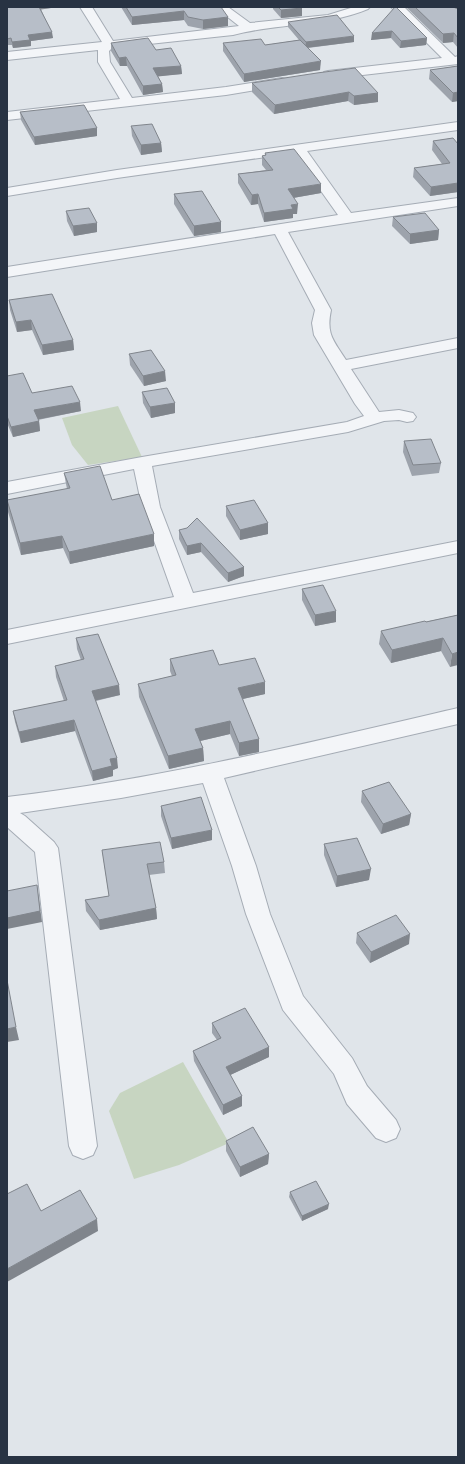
<svg xmlns="http://www.w3.org/2000/svg" width="465" height="1464" font-family="'Noto Sans',sans-serif">
	<rect width="100%" height="100%" fill="#e0e5ea"/>
	<g fill="#c7d5c1">
		<polygon points="118,406 142,457 88,465 72,445 62,418"/>
		<polygon points="183,1062 229,1143 179,1165 134,1179 109,1111 120,1093"/>
	</g>
	<g fill="none" stroke-linecap="round" stroke-linejoin="round">
		<g stroke="#a5acb5" stroke-width="2">
			<g id="minor">
				<path d="M80,7H92L113,41L239,26L215,7H228L250,23L328,15L354,7H370L368,9C325,27 278,23 233,35L112,48L109,51L110,62L132,98L226,87L282,78L286,79L288,82L286,85L226,95L7,120V112L120,99L98,62V50L7,60V52L102,42Z"/>
				<polygon points="391,7 404,7 455,57 458,56 458,64 328,79 324,78 322,75 324,72 328,71 442,58"/>
				<path d="M458,122V130L307,151L351,213L458,198V206L288,232L331,310C326,334 333,340 346,360L458,338V348L351,369L379,412L399,410L413,413L416,417L413,421L407,422L399,420L384,421L348,432L152,466L160,507L193,593L458,541V553L7,644V630L174,597L142,507L134,469L7,494V482L142,457L347,422L364,416L355,404L314,335L312,323L315,310L275,234L7,277V267L338,215L294,153L117,178L7,196V188L117,170Z"/>
				<path d="M458,708V724L224,778L256,866L270,914L303,996L352,1058L367,1086L396,1120L400,1129L396,1138L386,1142L376,1138L347,1104L334,1074L283,1010L246,914L232,866L203,783L121,798L20,813L25,816L54,842L58,848L97,1146L93,1155L83,1159L73,1155L69,1146L35,852L7,827V797C160,779 308,743 458,708Z"/>
			</g>
		</g>
		<use href="#minor" fill="#f3f5f8" fill-rule="evenodd"/>
	</g>
	<g fill="#9da3ac">
		<polygon points="7,7 51,8 41,9 53,38 31,41 31,46 13,48 12,45 7,45"/>
		<polygon points="121,7 221,7 228,26 203,29 188,26 184,20 132,25"/>
		<polygon points="273,7 302,7 302,16 281,18 273,9"/>
		<polygon points="395,7 427,38 426,45 400,48 391,38 371,40"/>
		<polygon points="406,7 453,7 458,9 458,48 453,42 443,43"/>
		<polygon points="288,22 354,42 308,48 320,70 244,82 223,51 223,43 265,45 299,40 288,27"/>
		<polygon points="111,43 156,50 181,66 182,74 158,76 162,84 163,92 143,95 127,66 120,66 111,51"/>
		<polygon points="458,66 458,101 452,102 429,79 430,70"/>
		<polygon points="252,83 378,93 378,102 354,105 348,101 274,114 252,92"/>
		<polygon points="20,112 97,128 97,136 35,145 21,120"/>
		<polygon points="131,126 161,143 162,152 141,155 132,136"/>
		<polygon points="453,138 458,192 430,196 413,177 414,168 442,164 432,150 433,141"/>
		<polygon points="265,153 321,193 293,198 297,214 293,214 293,218 264,222 258,204 251,205 238,183 238,174 266,170 262,165 262,156 265,155"/>
		<polygon points="174,194 221,222 221,232 194,236 174,204"/>
		<polygon points="66,211 97,232 74,236 67,221"/>
		<polygon points="393,217 439,230 438,240 410,244 392,226"/>
		<polygon points="9,300 73,340 74,350 43,355 32,330 17,332 10,310"/>
		<polygon points="129,354 166,381 144,386 130,365"/>
		<polygon points="7,376 32,393 81,411 38,420 39,421 40,431 13,437 7,423"/>
		<polygon points="142,392 175,403 175,413 151,418 143,403"/>
		<polygon points="404,441 441,463 439,473 412,476 403,452"/>
		<polygon points="64,473 112,500 154,546 70,564 63,548 21,555 8,512 7,500 67,489 66,484"/>
		<polygon points="226,506 268,523 268,534 240,540 226,516"/>
		<polygon points="179,530 244,567 244,576 228,582 201,552 187,555 179,539"/>
		<polygon points="302,589 336,622 315,626 302,600"/>
		<polygon points="458,615 450,667 441,651 391,663 379,644 381,631"/>
		<polygon points="76,638 120,695 96,701 118,768 113,770 113,776 93,781 75,731 21,743 15,722 13,711 64,701 56,677 55,666 81,660 77,649"/>
		<polygon points="170,659 219,665 265,694 243,699 259,752 239,756 230,734 200,741 203,748 204,761 169,769 139,697 138,684 172,676 170,671"/>
		<polygon points="362,791 411,814 409,825 381,834 361,802"/>
		<polygon points="161,806 212,840 172,849 161,816"/>
		<polygon points="324,844 369,880 336,887 324,855"/>
		<polygon points="102,850 164,862 165,873 149,875 156,908 157,919 100,930 86,911 85,900 109,896"/>
		<polygon points="357,933 409,944 370,963 356,943"/>
		<polygon points="212,1023 269,1047 269,1057 230,1075 242,1096 242,1106 223,1115 194,1061 193,1051 217,1040 212,1033"/>
		<polygon points="226,1141 269,1154 268,1164 240,1177 226,1151"/>
		<polygon points="290,1192 328,1209 302,1221 289,1197"/>
	</g>
	<g fill="#80858c">
		<polygon points="38,7 51,7 51,8 38,10"/>
		<polygon points="302,8 302,16 281,18 281,10"/>
		<polygon points="184,11 184,20 132,25 132,17"/>
		<polygon points="228,17 228,26 203,29 203,20"/>
		<polygon points="392,31 391,38 371,40 372,33"/>
		<polygon points="52,32 53,38 31,41 31,46 13,48 12,42 28,35"/>
		<polygon points="454,33 453,42 443,43 443,34"/>
		<polygon points="354,36 354,42 305,48 306,42"/>
		<polygon points="427,38 426,45 400,48 401,41"/>
		<polygon points="126,57 127,66 120,66 119,58"/>
		<polygon points="321,61 320,70 244,82 244,74"/>
		<polygon points="181,66 182,74 153,77 153,68"/>
		<polygon points="162,84 163,92 143,95 143,86"/>
		<polygon points="349,92 348,101 274,114 275,105"/>
		<polygon points="458,92 458,101 452,102 453,93"/>
		<polygon points="378,93 378,102 354,105 354,96"/>
		<polygon points="97,128 97,136 35,145 34,137"/>
		<polygon points="161,143 162,152 141,155 141,145"/>
		<polygon points="458,183 458,192 430,196 431,187"/>
		<polygon points="321,184 321,193 287,199 288,189"/>
		<polygon points="258,194 258,204 251,205 252,195"/>
		<polygon points="298,204 297,214 293,214 293,218 264,222 264,213 291,205"/>
		<polygon points="221,222 221,232 194,236 194,226"/>
		<polygon points="97,223 97,232 74,236 73,226"/>
		<polygon points="439,230 438,240 410,244 410,234"/>
		<polygon points="31,320 32,330 17,332 16,322"/>
		<polygon points="73,340 74,350 43,355 42,345"/>
		<polygon points="165,371 166,381 144,386 143,376"/>
		<polygon points="80,402 81,411 35,420 34,410"/>
		<polygon points="175,403 175,413 151,418 150,407"/>
		<polygon points="39,421 40,431 13,437 11,427"/>
		<polygon points="268,523 268,534 240,540 240,530"/>
		<polygon points="154,534 154,546 70,564 69,552"/>
		<polygon points="62,536 63,548 21,555 20,543"/>
		<polygon points="201,543 201,552 187,555 187,546"/>
		<polygon points="244,567 244,576 228,582 228,573"/>
		<polygon points="336,611 336,622 315,626 315,615"/>
		<polygon points="443,638 441,651 391,663 392,650"/>
		<polygon points="458,652 458,665 450,667 452,654"/>
		<polygon points="265,682 265,694 238,700 238,688"/>
		<polygon points="119,685 120,695 93,701 92,691"/>
		<polygon points="74,720 75,731 21,743 19,732"/>
		<polygon points="230,721 230,734 196,742 195,729"/>
		<polygon points="259,739 259,752 239,756 239,743"/>
		<polygon points="203,748 204,761 169,769 168,756"/>
		<polygon points="117,758 118,768 113,770 113,776 93,781 92,771 110,759"/>
		<polygon points="411,814 409,825 381,834 383,824"/>
		<polygon points="212,830 212,840 172,849 171,838"/>
		<polygon points="371,869 369,880 336,887 337,876"/>
		<polygon points="37,885 42,922 7,929 7,918"/>
		<polygon points="156,908 157,919 100,930 99,920"/>
		<polygon points="410,934 409,944 370,963 371,952"/>
		<polygon points="16,1027 19,1040 7,1042 7,1029"/>
		<polygon points="269,1047 269,1057 226,1077 226,1067"/>
		<polygon points="242,1096 242,1106 223,1115 223,1105"/>
		<polygon points="269,1154 268,1164 240,1177 240,1167"/>
		<polygon points="329,1204 328,1209 302,1221 302,1216"/>
		<polygon points="97,1219 98,1231 7,1282 7,1269"/>
	</g>
	<g fill="#b7bec8" stroke="#80858c">
		<polygon points="7,7 39,7 52,32 28,35 30,40 12,42 11,38 7,39"/>
		<polygon points="126,7 221,7 228,17 203,20 188,17 184,11 132,17"/>
		<polygon points="278,7 302,7 302,8 281,10"/>
		<polygon points="395,7 396,7 427,38 401,41 392,31 372,33"/>
		<polygon points="415,7 453,7 458,9 458,38 454,33 443,34"/>
		<polygon points="337,15 354,36 306,42 288,22"/>
		<polygon points="148,38 156,50 171,48 181,66 153,68 162,84 143,86 126,57 119,58 111,43"/>
		<polygon points="261,39 265,45 300,40 321,61 244,74 223,43"/>
		<polygon points="458,66 458,92 453,93 430,70"/>
		<polygon points="355,68 378,93 354,96 349,92 275,105 252,83 317,73"/>
		<polygon points="84,105 97,128 34,137 20,112"/>
		<polygon points="152,124 161,143 141,145 131,126"/>
		<polygon points="453,138 458,144 458,183 431,187 414,168 450,163 433,141"/>
		<polygon points="294,149 321,184 288,189 298,204 291,205 293,209 264,213 258,194 252,195 238,174 273,170 262,156 266,155 265,153"/>
		<polygon points="202,191 221,222 194,226 174,194"/>
		<polygon points="89,208 97,223 73,226 66,211"/>
		<polygon points="425,213 439,230 410,234 393,217"/>
		<polygon points="52,294 73,340 42,345 31,320 16,322 9,300"/>
		<polygon points="151,350 165,371 143,376 129,354"/>
		<polygon points="23,373 32,393 72,386 80,402 34,410 39,421 11,427 7,416 7,376"/>
		<polygon points="167,388 175,403 150,407 142,392"/>
		<polygon points="431,439 441,463 413,465 404,441"/>
		<polygon points="100,466 112,500 139,494 154,534 69,552 62,536 20,543 7,500 70,488 64,473"/>
		<polygon points="254,500 268,523 240,530 226,506"/>
		<polygon points="197,518 244,567 228,573 201,543 187,546 179,530 187,528"/>
		<polygon points="323,585 336,611 315,615 302,589"/>
		<polygon points="458,615 458,652 452,654 443,638 392,650 381,631 425,621 426,622"/>
		<polygon points="98,634 119,685 92,691 117,758 110,759 112,766 92,771 74,720 19,732 13,711 67,700 55,666 84,659 76,638"/>
		<polygon points="213,650 219,665 255,658 265,682 238,688 259,739 239,743 230,721 195,729 203,748 168,756 138,684 176,675 170,659"/>
		<polygon points="389,782 411,814 383,824 362,791"/>
		<polygon points="201,797 212,830 171,838 161,806"/>
		<polygon points="357,838 371,869 337,876 324,844"/>
		<polygon points="160,842 164,862 147,864 156,908 99,920 85,900 109,896 102,850"/>
		<polygon points="37,885 40,911 7,918 7,891"/>
		<polygon points="396,915 410,934 371,952 357,933"/>
		<polygon points="7,980 16,1027 7,1029"/>
		<polygon points="245,1008 269,1047 226,1067 242,1096 223,1105 193,1051 221,1038 212,1023"/>
		<polygon points="253,1127 269,1154 240,1167 226,1141"/>
		<polygon points="316,1181 329,1204 302,1216 290,1192"/>
		<polygon points="27,1184 41,1211 80,1190 97,1219 7,1269 7,1194"/>
	</g>
	<rect width="465" height="1464" fill="none" stroke="#283343" stroke-width="16"/>
</svg>
